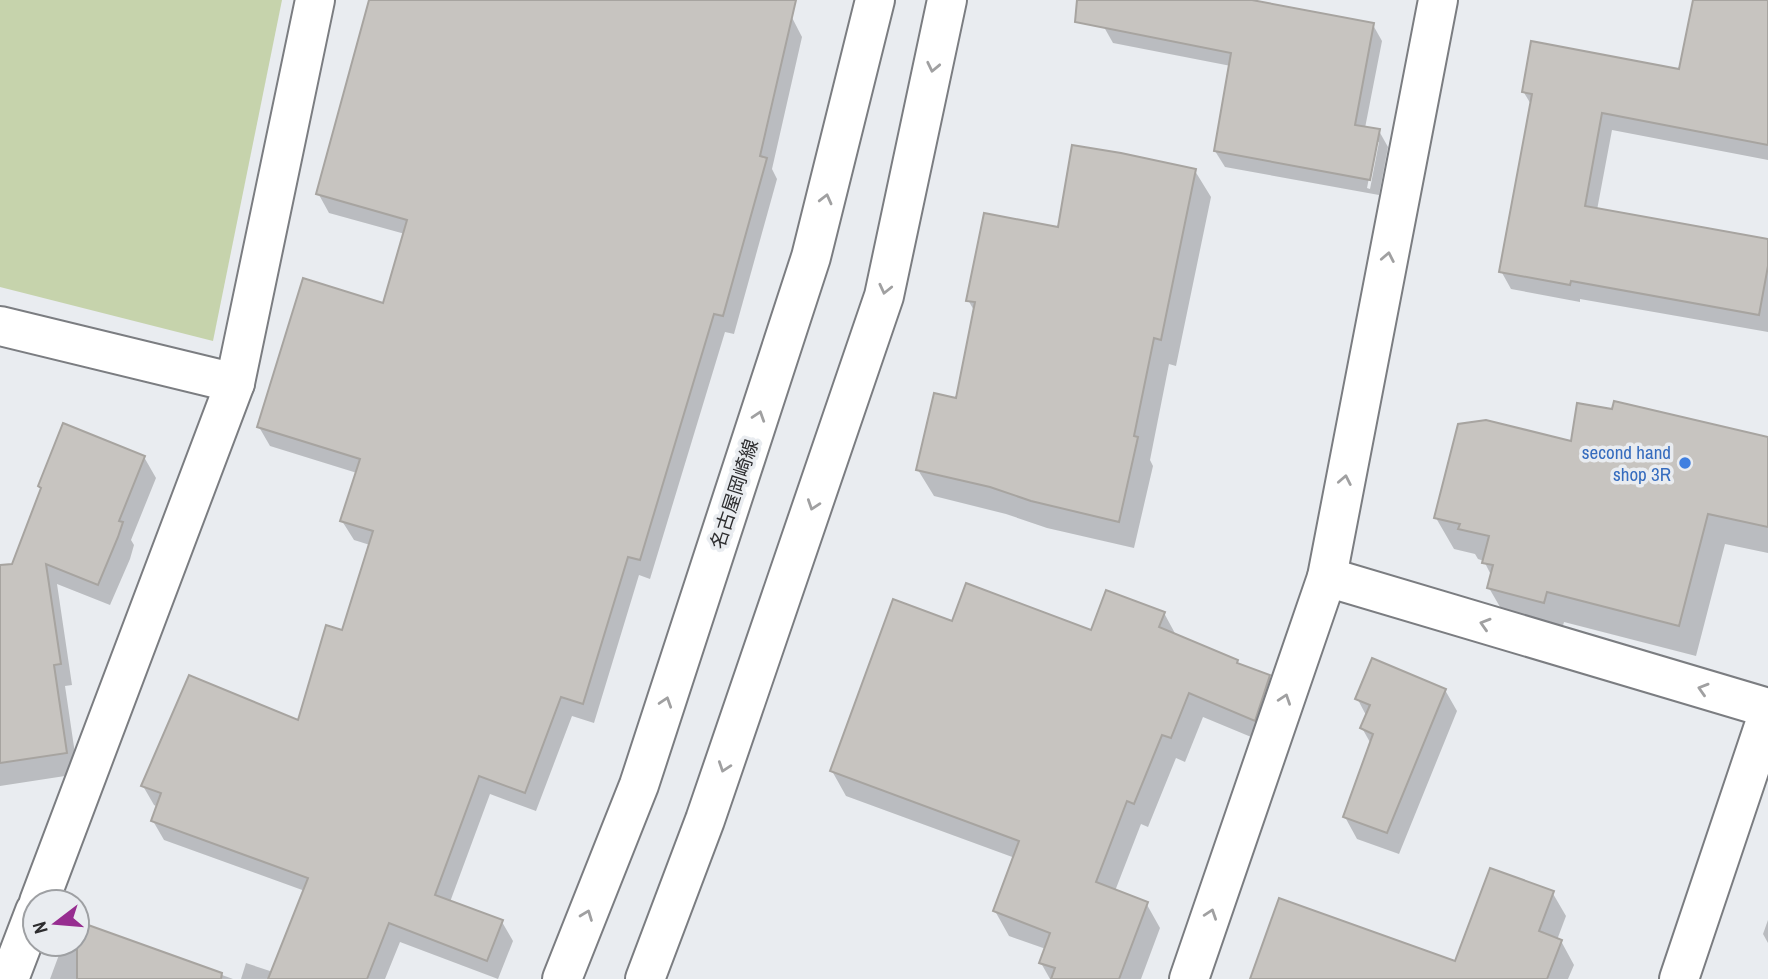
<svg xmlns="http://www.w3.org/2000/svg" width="1768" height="979" font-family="'Archivo Narrow','Noto Sans JP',sans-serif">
	<rect width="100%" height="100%" fill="#e9ecf0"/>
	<polygon fill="#c6d3ac" points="0,0 282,0 213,341 0,287"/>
	<g fill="#0003" fill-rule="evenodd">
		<polygon points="371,0 783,0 802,37 772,169 777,179 734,334 725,332 650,579 639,575 594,723 572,716 536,811 490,794 450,902 502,922 513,941 498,979 400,942 385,979 241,979 246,963 273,972 305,891 164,840 153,821 158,807 154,805 143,786 299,723 343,632 370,545 354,540 342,521 357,473 270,446 259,427 384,305 405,234 329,213 318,193"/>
		<path d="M1109,0H1243L1373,25L1382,41L1365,128L1379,131L1388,147L1379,195L1225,167L1215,151L1231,66L1113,43L1104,27ZM1376,142H1379L1370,189L1367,188Z"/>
		<polygon points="1694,0 1768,0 1768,160 1612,130 1597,210 1768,240 1768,332 1580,299 1580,302 1511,289 1501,271 1532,106 1523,91 1681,71"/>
		<polygon points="1195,171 1211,197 1176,366 1169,364 1150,460 1153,466 1134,548 1047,528 1006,514 934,496 918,470 957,400 975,312 968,300 1059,229"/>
		<polygon points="1768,438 1768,553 1725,544 1696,656 1564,622 1561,633 1507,619 1489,588 1492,577 1484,561 1478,559 1475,554 1454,549 1436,518 1572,443"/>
		<polygon points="144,457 156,478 131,540 134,545 130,559 110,605 57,584 72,685 65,686 78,774 0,786 0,567 13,565 42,490 39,486"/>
		<polygon points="1164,613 1177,637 1237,661 1239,665 1269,677 1283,701 1268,744 1203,717 1185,762 1176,758 1148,827 1141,824 1115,891 1146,903 1160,928 1141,979 1050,979 1041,963 1046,949 1009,936 995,911 1015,858 846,796 832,771 953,623 1092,632"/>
		<polygon points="1445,690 1457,711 1399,854 1357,839 1345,817 1371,744 1362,728 1367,717 1357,698"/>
		<polygon points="1552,892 1566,916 1557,940 1561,941 1574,965 1568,979 1255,979 1456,963"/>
		<polygon points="1768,920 1768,943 1763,934"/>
		<polygon points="77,922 233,979 50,979 63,944 77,944"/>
	</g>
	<g fill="#c7c4c0" stroke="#a7a4a0" stroke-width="2">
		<polygon points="369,0 796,0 760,156 767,158 723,316 714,314 640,560 628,557 583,704 561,697 525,793 479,776 435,895 503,920 487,961 389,923 367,979 268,979 308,878 151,821 161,793 141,786 189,675 298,720 326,625 342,630 373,531 340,521 360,459 257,427 303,278 383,303 407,220 316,194"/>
		<polygon points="1077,0 1252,0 1374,23 1355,125 1380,129 1370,180 1214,151 1231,53 1075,22"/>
		<polygon points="1693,0 1768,0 1768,145 1602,113 1585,206 1768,239 1768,266 1759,315 1571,281 1570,285 1499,272 1532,94 1522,92 1531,41 1679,69"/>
		<polygon points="1072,145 1121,153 1196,169 1161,340 1154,338 1134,436 1138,437 1119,522 1031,501 990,487 916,470 934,393 956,398 975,302 966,301 984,213 1058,227"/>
		<polygon points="1614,401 1768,437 1768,527 1708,514 1679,626 1547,592 1544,603 1487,588 1493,565 1482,563 1489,536 1458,529 1460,524 1434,518 1458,424 1486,420 1571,441 1577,403 1612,409"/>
		<polygon points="63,423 145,456 119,521 123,522 118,537 98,585 46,564 61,664 54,665 67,753 0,763 0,565 12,564 41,488 38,486"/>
		<polygon points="966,583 1091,630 1106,590 1165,612 1159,627 1238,660 1237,663 1270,675 1255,721 1189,693 1171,738 1162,735 1134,804 1127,801 1096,882 1148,902 1119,979 1051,979 1055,968 1039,963 1050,933 993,911 1019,841 830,771 893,599 952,621"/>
		<polygon points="1372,658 1446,689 1387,833 1343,817 1373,734 1360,728 1370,705 1355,699"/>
		<polygon points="1490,868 1554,891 1539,931 1562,940 1547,979 1250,979 1279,898 1455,961"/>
		<polygon points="77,921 222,973 221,979 77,979"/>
	</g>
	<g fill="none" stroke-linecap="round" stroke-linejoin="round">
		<g stroke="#7b7d81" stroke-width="42">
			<g id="minor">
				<polyline points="0,326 235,383"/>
				<polyline points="1327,577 1768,708"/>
				<polyline points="39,902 235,383 315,0"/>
				<polyline points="9,979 35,911"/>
				<polyline points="1189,979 1327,577 1438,0"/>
				<polyline points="1679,979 1768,714"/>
			</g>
		</g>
		<g stroke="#7b7d81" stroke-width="42">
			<g id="major">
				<polyline points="562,979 639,785 811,257 875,0"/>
				<polyline points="645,979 705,820 884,296 947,0"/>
			</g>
		</g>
		<use href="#minor" stroke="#fff" stroke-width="38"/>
		<use href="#major" stroke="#fff" stroke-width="38"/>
	</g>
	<defs><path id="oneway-chevron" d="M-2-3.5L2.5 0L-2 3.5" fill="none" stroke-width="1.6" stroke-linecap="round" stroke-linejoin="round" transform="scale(1.75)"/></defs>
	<g stroke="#a0a0a1">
		<use href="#oneway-chevron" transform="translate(933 67) rotate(102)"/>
		<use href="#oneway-chevron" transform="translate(826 199) rotate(-76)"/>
		<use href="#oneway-chevron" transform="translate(1388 257) rotate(-79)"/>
		<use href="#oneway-chevron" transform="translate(885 289) rotate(103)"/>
		<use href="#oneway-chevron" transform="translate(759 416) rotate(-72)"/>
		<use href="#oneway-chevron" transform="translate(1345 480) rotate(-79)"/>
		<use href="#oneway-chevron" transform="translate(813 505) rotate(109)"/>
		<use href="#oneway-chevron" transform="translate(1485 624) rotate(-163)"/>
		<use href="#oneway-chevron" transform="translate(1703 689) rotate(-163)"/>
		<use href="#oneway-chevron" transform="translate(1285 699) rotate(-71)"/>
		<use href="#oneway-chevron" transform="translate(666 702) rotate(-72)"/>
		<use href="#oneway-chevron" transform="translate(724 767) rotate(109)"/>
		<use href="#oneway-chevron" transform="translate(1211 914) rotate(-71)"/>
		<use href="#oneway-chevron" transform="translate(587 915) rotate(-69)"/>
	</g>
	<circle fill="#3f7fe0" stroke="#e9ecf0" stroke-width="2.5" cx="1685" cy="463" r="7"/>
	<g text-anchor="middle" stroke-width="7" stroke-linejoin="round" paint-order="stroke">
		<g font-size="19" fill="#366cbe" stroke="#e9ecf0" text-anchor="end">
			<text x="1671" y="459">second hand<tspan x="1671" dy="22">shop 3R</tspan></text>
		</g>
		<g font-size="19" fill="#2d2d2f" stroke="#e9ecf0">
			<text transform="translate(734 494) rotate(-72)" y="7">名古屋岡崎線</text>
		</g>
	</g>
	<g transform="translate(56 923) rotate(254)"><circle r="33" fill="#e9ecf0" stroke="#9ea0a3" stroke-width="2"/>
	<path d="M0-5L12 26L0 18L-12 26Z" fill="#972d90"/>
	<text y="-10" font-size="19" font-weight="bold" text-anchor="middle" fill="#2d2d2f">N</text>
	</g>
</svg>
